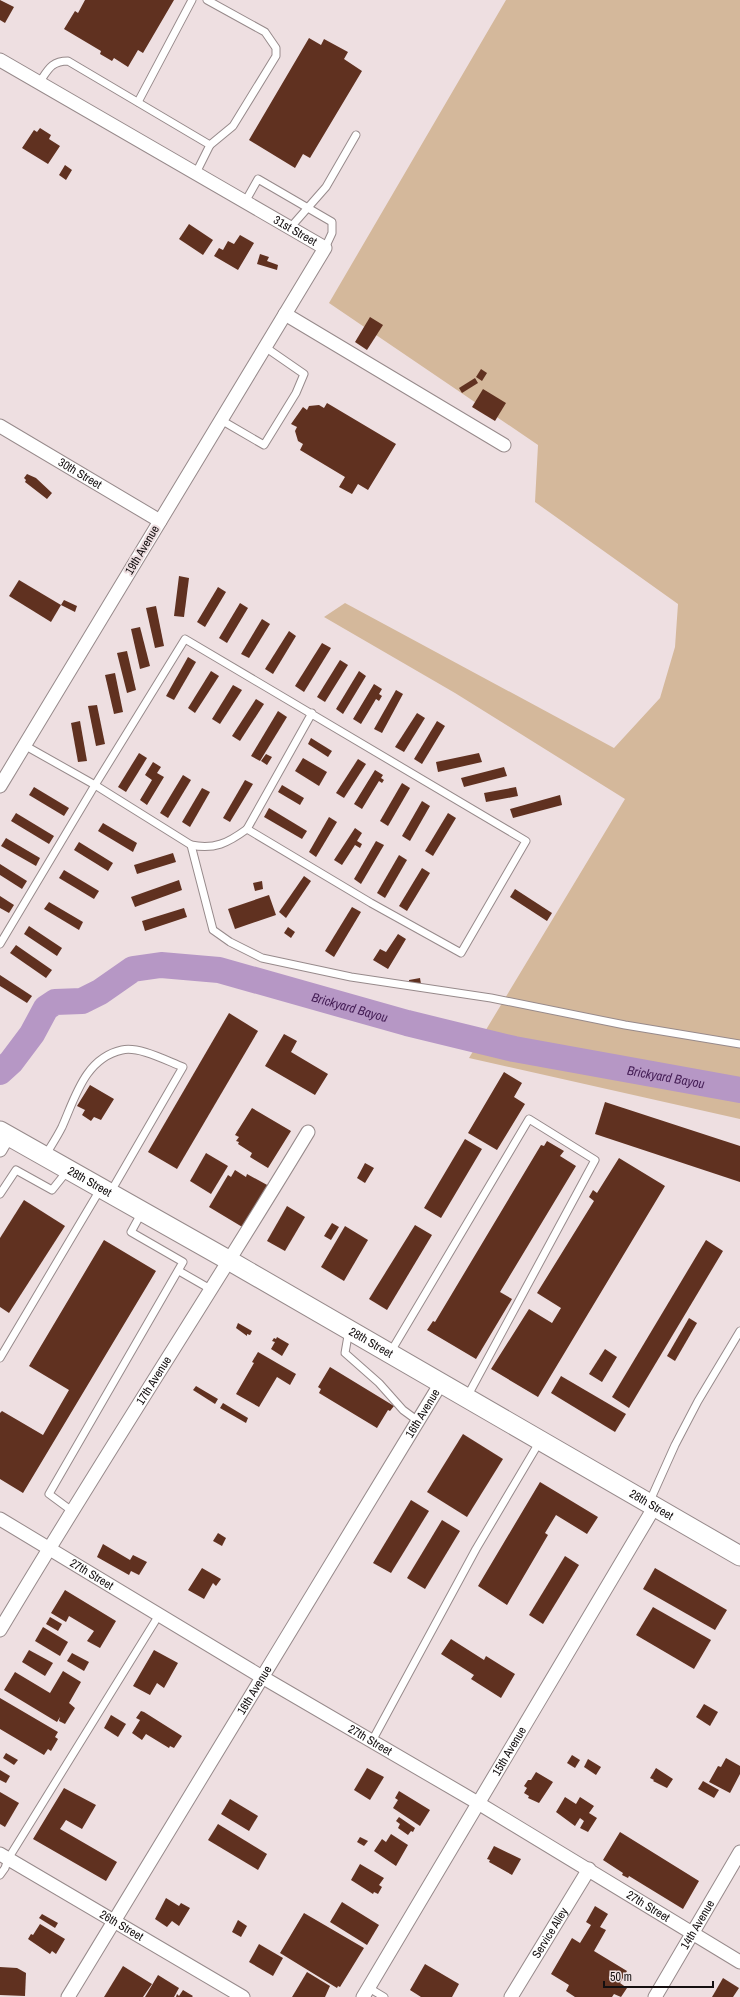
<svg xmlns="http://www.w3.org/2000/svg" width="740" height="1997" font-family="'Archivo Narrow',sans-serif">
	<rect width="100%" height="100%" fill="#eedfe1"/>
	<polygon fill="#d4b89b" points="506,0 740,0 740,1119 469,1058 625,799 455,693 324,617 345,603 614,748 660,698 675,647 678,604 535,502 538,445 329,303"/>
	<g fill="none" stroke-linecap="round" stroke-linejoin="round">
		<path stroke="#b697c5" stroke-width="26" id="s1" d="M0,1072L11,1062L32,1034L46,1008L55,1002L82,1001L100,992L133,969L161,965L219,970L407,1023L514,1049L740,1090"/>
	</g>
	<g fill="#603120">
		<polygon points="0,0 14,7 5,23 0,20"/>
		<polygon points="85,0 174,0 143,53 138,50 128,67 114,58 112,61 100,54 101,51 64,29 75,11 78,13"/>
		<polygon points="309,38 321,45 324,39 348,52 344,59 362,71 310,158 303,154 295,168 249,140"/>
		<polygon points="40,128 51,135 49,139 60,146 48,164 22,148 34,130 37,132"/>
		<polygon points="65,165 72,170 66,180 59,175"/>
		<polygon points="189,224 213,240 203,255 179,239"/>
		<polygon points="240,235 254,243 238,270 214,256 219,248 223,250 228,241 234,244"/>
		<polygon points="260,254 269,257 267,261 278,265 277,270 257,264"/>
		<polygon points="370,317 383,325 367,350 355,342"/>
		<polygon points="481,369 487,373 482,381 476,377"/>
		<polygon points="475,378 478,383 462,393 459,388"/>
		<polygon points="483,389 506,403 495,421 472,407"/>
		<polygon points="327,403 396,444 368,490 358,484 352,494 339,487 345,477 300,450 303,444 298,441 295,431 297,427 291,424 303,407 307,410 309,406 319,405 324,408"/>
		<polygon points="27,474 36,478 52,493 47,499 25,482 26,480 24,478"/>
		<polygon points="179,576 189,578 184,617 174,616"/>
		<polygon points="19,580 61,605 51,622 9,596"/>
		<polygon points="218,587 226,592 205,627 197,622"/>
		<polygon points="64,600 77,606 75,612 61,605"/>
		<polygon points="240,603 248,608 227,643 219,638"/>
		<polygon points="156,606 164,646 155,648 146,608"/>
		<polygon points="262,619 270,624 249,658 241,654"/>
		<polygon points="140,627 150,666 140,669 131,629"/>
		<polygon points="289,631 296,636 273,674 265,669"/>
		<polygon points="322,643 331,648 304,692 295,686"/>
		<polygon points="127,651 136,690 127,693 117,653"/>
		<polygon points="188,657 196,662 174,700 166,696"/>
		<polygon points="340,660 348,665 325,702 317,697"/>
		<polygon points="211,671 219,676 195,713 188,708"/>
		<polygon points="359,671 366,676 343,714 336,709"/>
		<polygon points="115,673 123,712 114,714 105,675"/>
		<polygon points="374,684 382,689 379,694 382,696 379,701 376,699 361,724 353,719"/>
		<polygon points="233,685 242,690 220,724 212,719"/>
		<polygon points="396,690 403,694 382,733 374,729"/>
		<polygon points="256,699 264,704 240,741 232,736"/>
		<polygon points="97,705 105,744 96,746 88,706"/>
		<polygon points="278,711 287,717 260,761 251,756"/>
		<polygon points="417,713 425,718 404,752 395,747"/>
		<polygon points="80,721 87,761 78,762 71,723"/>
		<polygon points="437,721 445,726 422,764 414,759"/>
		<polygon points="311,738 332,751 328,757 308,744"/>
		<polygon points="139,753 147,758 126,792 118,787"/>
		<polygon points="479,753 482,762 438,772 436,762"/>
		<polygon points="266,754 272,757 267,765 261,761"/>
		<polygon points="303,758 327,772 319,786 295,771"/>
		<polygon points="358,759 366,764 344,798 336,793"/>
		<polygon points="153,762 161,767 157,773 164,777 147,805 140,800 152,780 145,775"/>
		<polygon points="504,767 507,776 464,787 461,778"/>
		<polygon points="375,770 383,775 381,778 384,780 382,783 379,781 362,809 354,804"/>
		<polygon points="183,775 191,780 168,818 160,813"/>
		<polygon points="245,780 253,784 230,822 223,818"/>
		<polygon points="402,783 410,788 388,826 380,821"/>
		<polygon points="282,785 304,798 300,805 278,792"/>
		<polygon points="34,787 69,808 64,816 29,795"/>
		<polygon points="516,787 518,796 486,802 484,793"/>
		<polygon points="202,788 210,792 190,827 182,822"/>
		<polygon points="560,795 562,805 513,818 510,809"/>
		<polygon points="422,801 430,806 410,841 402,836"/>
		<polygon points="269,808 307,831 302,839 264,817"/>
		<polygon points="16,813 54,836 49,844 11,821"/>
		<polygon points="448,813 456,818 433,856 425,851"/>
		<polygon points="329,817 337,822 316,857 309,852"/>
		<polygon points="103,823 137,843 133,852 98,831"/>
		<polygon points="355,828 362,833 357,841 362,844 360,848 355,845 342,865 334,860"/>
		<polygon points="6,838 40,858 36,866 1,846"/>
		<polygon points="376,841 384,845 361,884 354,879"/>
		<polygon points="79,842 113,863 108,871 74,850"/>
		<polygon points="173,853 176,862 137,874 134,865"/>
		<polygon points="399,855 407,860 385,898 377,893"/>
		<polygon points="0,864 27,881 22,889 0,875"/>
		<polygon points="422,868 430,873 407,911 399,906"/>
		<polygon points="64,870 99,891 94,899 59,878"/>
		<polygon points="304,876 311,881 286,918 279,912"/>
		<polygon points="179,880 182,890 135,907 131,897"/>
		<polygon points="262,881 263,889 255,891 253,883"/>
		<polygon points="515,889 552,913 547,921 510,897"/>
		<polygon points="269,895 276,915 235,929 228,909"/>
		<polygon points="0,896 14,905 9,913 0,908"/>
		<polygon points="49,902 83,922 79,930 44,909"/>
		<polygon points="352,907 361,912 334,957 325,951"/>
		<polygon points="184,908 187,917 145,931 142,921"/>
		<polygon points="29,926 62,948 57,956 24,934"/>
		<polygon points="288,927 295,932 291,938 284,933"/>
		<polygon points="398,934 406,939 388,969 373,960 380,949 386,952"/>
		<polygon points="16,945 52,970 46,978 10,953"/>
		<polygon points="0,975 32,996 27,1003 0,986"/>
		<polygon points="420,978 421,984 409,985 409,980"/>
		<polygon points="229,1013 258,1031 177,1169 148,1152"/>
		<polygon points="284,1034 297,1041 291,1052 328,1074 315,1095 265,1066"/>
		<polygon points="504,1072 522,1083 514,1097 525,1104 497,1150 468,1133"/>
		<polygon points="90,1085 114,1099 101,1120 94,1117 91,1121 82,1115 85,1110 77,1106"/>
		<polygon points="605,1102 740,1146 740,1182 595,1134"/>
		<polygon points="252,1108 291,1131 268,1168 250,1157 252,1153 238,1144 239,1142 236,1141 239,1137 235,1135"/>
		<polygon points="465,1139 482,1149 441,1218 424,1208"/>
		<polygon points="547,1141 564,1151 560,1156 576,1166 500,1292 512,1299 476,1359 427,1330 433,1321 435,1322 541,1145 544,1146"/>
		<polygon points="206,1153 228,1166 211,1194 190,1181"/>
		<polygon points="619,1158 665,1186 538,1397 491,1369 529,1309 552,1323 561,1308 537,1293 594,1201 589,1197 593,1190 597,1193"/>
		<polygon points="365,1163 374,1168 365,1183 357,1178"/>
		<polygon points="235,1170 246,1177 247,1174 269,1186 244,1228 209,1207 228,1175 231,1177"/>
		<polygon points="24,1200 65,1226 9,1313 0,1307 0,1238"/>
		<polygon points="287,1206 305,1217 285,1251 267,1241"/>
		<polygon points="332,1223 339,1227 331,1240 324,1236"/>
		<polygon points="415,1225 432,1235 387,1310 369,1299"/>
		<polygon points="345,1226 368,1240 344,1281 321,1267"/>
		<polygon points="104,1240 156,1271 23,1493 0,1479 0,1413 2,1411 43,1435 69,1390 29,1366"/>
		<polygon points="706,1240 723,1251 629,1408 612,1397"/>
		<polygon points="689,1318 697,1323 675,1361 667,1356"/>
		<polygon points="238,1323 252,1331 250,1335 247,1334 247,1336 236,1328"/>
		<polygon points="277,1337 289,1344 282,1356 271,1349 275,1342 272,1341 274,1338 276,1339"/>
		<polygon points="605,1349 617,1357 602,1382 589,1374"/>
		<polygon points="258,1352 296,1374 290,1385 277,1377 259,1407 236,1394 254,1363 252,1362"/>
		<polygon points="330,1367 394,1406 390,1411 388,1410 377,1428 319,1393 321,1389 318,1387"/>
		<polygon points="561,1376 626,1414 615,1432 551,1393"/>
		<polygon points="196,1386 218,1399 215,1404 193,1390"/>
		<polygon points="223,1403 248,1418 246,1423 220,1408"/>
		<polygon points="463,1434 503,1459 467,1517 427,1492"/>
		<polygon points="540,1482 598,1517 587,1534 556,1515 545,1533 548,1535 507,1605 478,1586"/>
		<polygon points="411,1500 429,1511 391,1573 373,1563"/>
		<polygon points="442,1520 460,1531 425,1589 407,1578"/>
		<polygon points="218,1533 226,1538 222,1546 213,1541"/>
		<polygon points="103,1544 130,1560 133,1555 147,1562 139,1575 131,1571 129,1575 97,1557"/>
		<polygon points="565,1556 579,1565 543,1624 529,1615"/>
		<polygon points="202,1568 221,1579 216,1586 213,1583 204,1599 188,1590"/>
		<polygon points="655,1568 727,1610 715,1630 643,1589"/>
		<polygon points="65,1590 116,1621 100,1648 87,1641 94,1631 69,1616 66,1622 51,1613"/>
		<polygon points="653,1607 711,1640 694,1669 636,1635"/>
		<polygon points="50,1617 62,1624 58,1631 46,1624"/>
		<polygon points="43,1627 68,1642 60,1656 35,1641"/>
		<polygon points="451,1639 484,1660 486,1656 515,1674 501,1698 471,1679 474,1675 441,1654"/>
		<polygon points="29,1650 53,1663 45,1676 22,1662"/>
		<polygon points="154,1650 178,1663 164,1688 157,1683 150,1695 133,1686"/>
		<polygon points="72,1653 89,1662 84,1671 67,1661"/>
		<polygon points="63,1671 81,1682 69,1703 75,1708 65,1724 59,1721 60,1717 57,1722 4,1690 15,1672 50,1693"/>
		<polygon points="0,1698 58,1732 55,1737 58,1739 51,1751 48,1749 44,1755 0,1729"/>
		<polygon points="704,1704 718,1712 710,1726 696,1717"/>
		<polygon points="141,1711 144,1712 182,1736 174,1748 170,1746 169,1748 146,1734 142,1740 132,1733 140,1720 136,1718"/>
		<polygon points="111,1715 126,1724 118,1737 104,1728"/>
		<polygon points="6,1753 18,1760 14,1765 3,1758"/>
		<polygon points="572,1755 580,1760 575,1768 567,1763"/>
		<polygon points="726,1758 740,1766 740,1774 730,1793 709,1782 718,1766 721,1767"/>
		<polygon points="588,1759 601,1767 596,1775 584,1767"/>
		<polygon points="367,1768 384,1777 370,1800 354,1790"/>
		<polygon points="656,1768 673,1779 667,1788 653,1781 654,1780 650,1778"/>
		<polygon points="0,1770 10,1776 6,1783 0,1780"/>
		<polygon points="536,1772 553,1782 539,1803 528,1798 529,1796 524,1793 527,1788 524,1786 528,1780 531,1780"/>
		<polygon points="703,1781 719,1790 714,1798 698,1789"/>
		<polygon points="64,1788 96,1805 82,1829 66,1820 60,1829 117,1862 106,1881 33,1839"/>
		<polygon points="399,1791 430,1810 420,1826 393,1808 398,1800 395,1798"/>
		<polygon points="0,1792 19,1803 5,1827 0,1824"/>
		<polygon points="565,1797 576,1804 580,1797 594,1806 589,1813 597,1818 588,1832 580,1828 584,1821 580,1818 575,1826 556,1812"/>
		<polygon points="230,1799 258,1816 249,1831 221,1814"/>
		<polygon points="399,1817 415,1828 413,1832 411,1831 408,1835 398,1828 400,1824 396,1821"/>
		<polygon points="218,1824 267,1854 258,1870 208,1840"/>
		<polygon points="620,1832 699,1881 683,1909 629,1876 628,1878 622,1875 623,1873 603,1860"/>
		<polygon points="391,1834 408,1845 396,1866 374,1851 382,1839 386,1842"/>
		<polygon points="360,1837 368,1841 364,1846 357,1842"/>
		<polygon points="494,1846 521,1859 512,1875 489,1862 490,1860 487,1859"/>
		<polygon points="360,1864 384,1878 379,1885 382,1887 378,1894 374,1892 373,1894 351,1880"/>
		<polygon points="166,1898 179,1906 181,1903 190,1908 179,1926 172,1921 167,1927 155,1919"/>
		<polygon points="342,1902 379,1925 367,1945 330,1922"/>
		<polygon points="595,1906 608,1914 600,1927 606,1930 594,1951 627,1971 620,1983 627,1988 621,1997 614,1994 612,1997 575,1997 566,1991 569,1985 551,1974 572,1938 580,1943 591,1925 586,1922"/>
		<polygon points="304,1913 364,1948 340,1987 338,1986 337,1988 280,1953"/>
		<polygon points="42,1914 58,1923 55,1928 39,1918"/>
		<polygon points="238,1920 247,1926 241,1937 232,1932"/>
		<polygon points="40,1924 65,1939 56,1954 52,1951 50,1954 28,1939 31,1934 33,1935"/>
		<polygon points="259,1944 283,1958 273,1976 249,1962"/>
		<polygon points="425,1964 459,1984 452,1997 421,1997 410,1990"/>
		<polygon points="123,1966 152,1984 143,1997 104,1997"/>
		<polygon points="0,1967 17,1968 26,1973 25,1996 0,1995"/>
		<polygon points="307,1972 330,1986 325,1997 292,1997"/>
		<polygon points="158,1975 179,1988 174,1997 145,1997"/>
		<polygon points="723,1978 739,1988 733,1997 712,1997"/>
		<polygon points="183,1990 193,1996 192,1997 176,1997 177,1994 179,1996"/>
	</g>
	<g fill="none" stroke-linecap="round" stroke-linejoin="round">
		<g stroke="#978a8b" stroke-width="9">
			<g id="lane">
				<polyline points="207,0 265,32 276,48 276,56 233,126 210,145"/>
				<path d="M39,83C48,70 51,61 68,61L210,145L196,173"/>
				<polyline points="138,102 192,0"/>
				<polyline points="245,202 258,179 332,222 332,233 325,248"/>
				<polyline points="290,228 326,187 356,135"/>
				<polyline points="221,420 264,445 296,393 304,374 265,347"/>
				<polyline points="24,745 95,785 191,845 213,930 230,942 262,958 351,977 491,998 625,1025 740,1044"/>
				<path d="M191,845C214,850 228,843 247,829"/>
				<polyline points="0,944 95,785 185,639 526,841 461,953 371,903 247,829 312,713"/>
				<path d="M45,1156C51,1146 57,1137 62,1127C75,1098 85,1058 122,1050C139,1046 167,1061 183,1067L110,1193"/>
				<polyline points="0,1194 16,1170 52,1190 68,1170"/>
				<polyline points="179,1271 212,1290"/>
				<polyline points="349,1330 345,1353 379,1383 403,1410 418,1421"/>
				<polyline points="390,1353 529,1119 595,1160 467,1397"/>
				<polyline points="0,1358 101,1188"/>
				<polyline points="649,1503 675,1445 698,1401 740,1331"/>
				<polyline points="72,1511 49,1494 183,1262 131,1232 142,1212"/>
				<polyline points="372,1741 476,1549 540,1441"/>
				<polyline points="0,1875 5,1868 8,1859 159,1615"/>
				<polyline points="369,1988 384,1997"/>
			</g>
		</g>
		<g stroke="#978a8b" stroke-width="15">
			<g id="street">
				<path id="s2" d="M0,60L325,248L0,786"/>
				<polyline points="285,314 504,445"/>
				<path id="s3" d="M0,426L160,521"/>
				<polyline points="0,1150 8,1136"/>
				<path id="s4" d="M0,1519L262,1677L478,1803L740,1962"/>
				<path id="s5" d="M0,1630C100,1462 207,1299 308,1132"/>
				<path id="s6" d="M0,1854L243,1997"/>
				<path id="s7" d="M68,1997L441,1383"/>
				<path id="s8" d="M363,1997L655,1506"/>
				<path id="s9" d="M511,1997L589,1869"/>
				<path id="s10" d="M655,1997L740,1852"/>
			</g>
		</g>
		<g stroke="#978a8b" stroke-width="21">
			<g id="secondary">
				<path id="s11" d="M0,1131L230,1261L740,1556"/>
			</g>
		</g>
		<use href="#lane" stroke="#fff" stroke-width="7"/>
		<use href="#street" stroke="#fff" stroke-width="13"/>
		<use href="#secondary" stroke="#fff" stroke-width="19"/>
	</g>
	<g text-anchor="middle" stroke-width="4" stroke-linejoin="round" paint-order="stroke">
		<g font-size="12" fill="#140f10" stroke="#eedfe1">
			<text dy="4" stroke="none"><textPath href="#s2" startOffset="341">31st Street</textPath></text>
			<text dy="4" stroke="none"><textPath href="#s3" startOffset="93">30th Street</textPath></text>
			<text transform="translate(142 550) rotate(-59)" y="4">19th Avenue</text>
			<text dy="4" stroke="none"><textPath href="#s11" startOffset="103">28th Street</textPath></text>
			<text dy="4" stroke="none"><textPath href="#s11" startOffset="427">28th Street</textPath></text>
			<text dy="4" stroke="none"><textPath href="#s5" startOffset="293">17th Avenue</textPath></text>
			<text dy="4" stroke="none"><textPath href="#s7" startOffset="683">16th Avenue</textPath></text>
			<text dy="4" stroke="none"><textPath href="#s11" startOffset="751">28th Street</textPath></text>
			<text dy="4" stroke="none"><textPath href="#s4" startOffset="107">27th Street</textPath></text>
			<text dy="4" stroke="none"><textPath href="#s7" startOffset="359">16th Avenue</textPath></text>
			<text dy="4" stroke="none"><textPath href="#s4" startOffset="431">27th Street</textPath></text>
			<text dy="4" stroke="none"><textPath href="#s8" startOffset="286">15th Avenue</textPath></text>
			<text dy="4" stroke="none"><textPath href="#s4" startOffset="755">27th Street</textPath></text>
			<text dy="4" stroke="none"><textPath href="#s10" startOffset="84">14th Avenue</textPath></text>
			<text dy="4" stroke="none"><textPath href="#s6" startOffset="141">26th Street</textPath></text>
			<text dy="4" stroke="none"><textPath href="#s9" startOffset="75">Service Alley</textPath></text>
		</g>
		<g font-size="13" font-style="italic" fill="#441d55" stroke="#eedfe1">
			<text dy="5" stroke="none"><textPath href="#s1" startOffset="400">Brickyard Bayou</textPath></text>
			<text dy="5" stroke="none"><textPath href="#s1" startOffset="724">Brickyard Bayou</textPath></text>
		</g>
	</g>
	<path d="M604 1981v6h109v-6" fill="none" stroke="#140f10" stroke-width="2"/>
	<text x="610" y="1981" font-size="12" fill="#140f10" stroke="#eedfe1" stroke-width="3" paint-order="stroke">50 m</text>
</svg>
